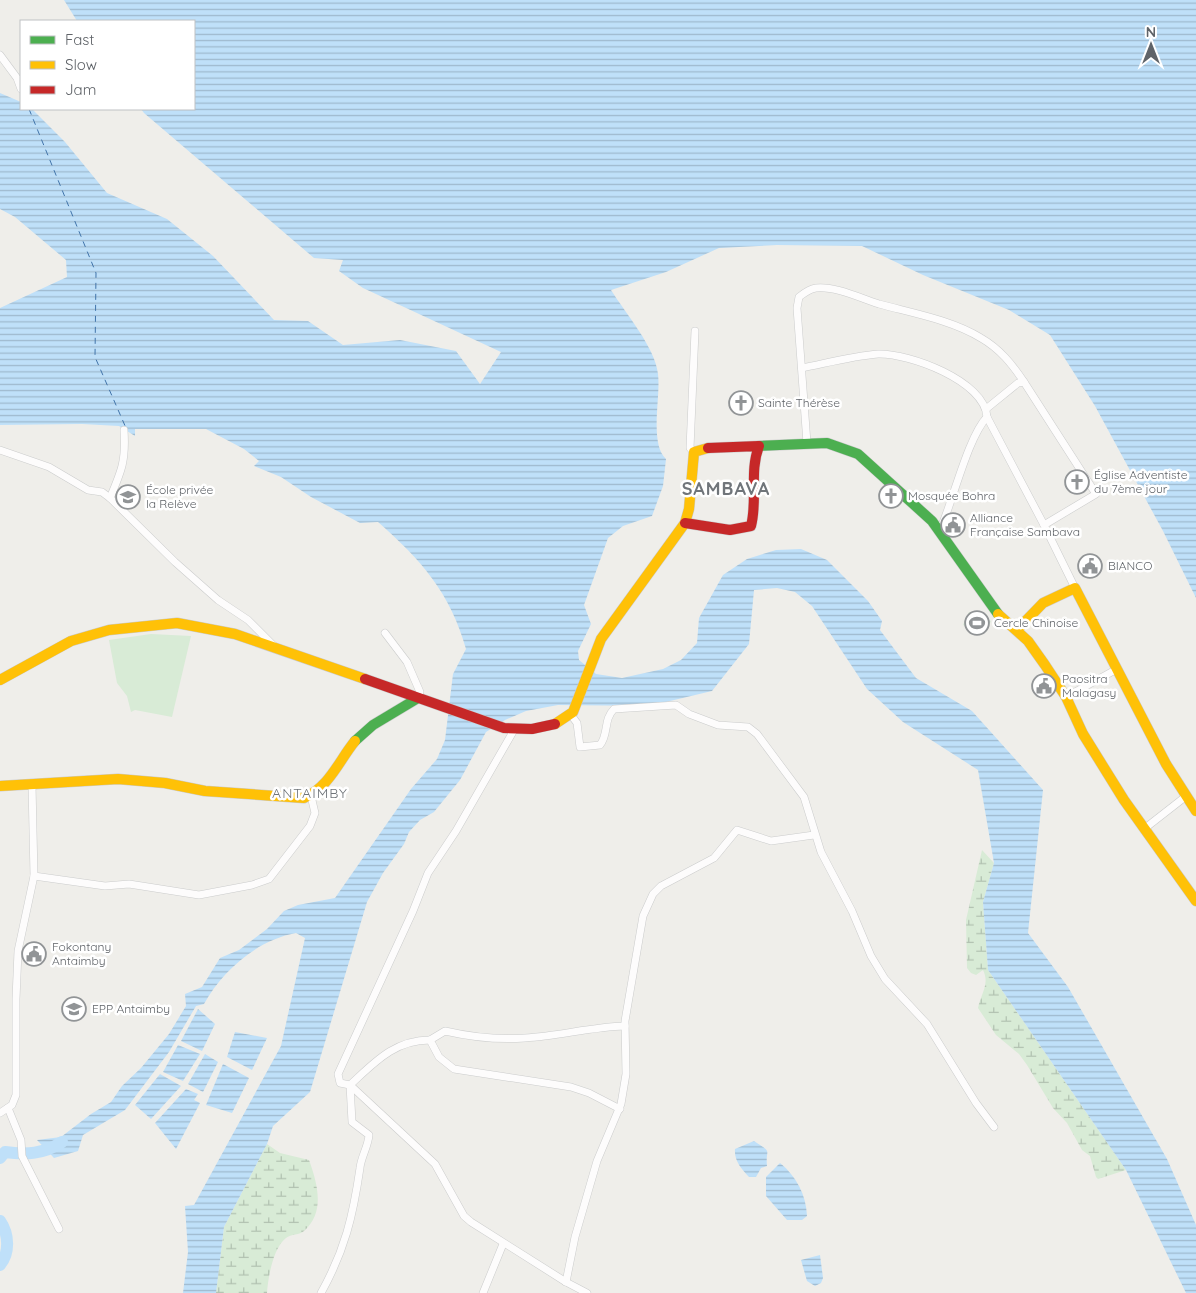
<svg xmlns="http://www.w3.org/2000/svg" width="1196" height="1293" font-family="Quicksand,sans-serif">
	<defs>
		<pattern id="wetland-marsh" width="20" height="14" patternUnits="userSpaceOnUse" patternTransform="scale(1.25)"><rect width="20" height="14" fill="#d8ebd6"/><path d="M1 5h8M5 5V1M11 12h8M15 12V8" fill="none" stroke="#b2c2b1"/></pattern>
		<pattern id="water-rules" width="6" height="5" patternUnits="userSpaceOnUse" patternTransform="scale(1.25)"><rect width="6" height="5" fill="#bfe0f9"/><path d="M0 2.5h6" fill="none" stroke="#9eb9cd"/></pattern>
	</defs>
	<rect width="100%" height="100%" fill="#efeeea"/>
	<g fill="url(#wetland-marsh)">
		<path d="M982,850L994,863L983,902L988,970L1126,1170L1098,1179L1096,1177L1090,1156L1082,1150L1067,1123L1053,1108L1027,1065L1019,1054L996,1035L978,1008C981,993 990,984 983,970L976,975L971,973L967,968L966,920Z"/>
		<path d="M267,1144L280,1153L309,1160C317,1182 326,1212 304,1231C300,1235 291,1234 286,1238C273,1248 268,1278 267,1293H216L224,1227Z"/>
	</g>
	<g fill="#d8ebd6">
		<polygon points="969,612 991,621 986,632 963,625"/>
		<polygon points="151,634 191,636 172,717 135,710 131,712 127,696 117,683 109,640"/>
	</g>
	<g fill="url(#water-rules)">
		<path d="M64,0H1196V598L1163,531L1095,406L1050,335L1009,310L923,275L862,246L777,245L719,248L666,272L611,290C626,314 655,347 658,374C661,397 649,443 666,459L663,486L652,516L623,526L608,538L584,605L591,624L578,651L579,660L596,674L622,678L663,669L681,660L697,643L699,618L723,575L747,559L776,550L801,549L827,560L868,601L882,621L880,630L916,678L972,711L1043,790L1028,933L1068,987L1167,1159L1196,1225V1293H1186L1126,1170L988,970L983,902L994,863L978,770L903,722L867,689L812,606L795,592L777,588L754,590L749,644L712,691L649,706L558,705L526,711L505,720L486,732L460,780L434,812L420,820L409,832L404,844L383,873L367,902L310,1092L273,1126L267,1144L224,1227L216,1293H183L188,1252L185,1206L194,1205L281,1046L305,938L296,933C257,940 222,971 204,1004L196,1006L169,1052L125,1110L83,1135L78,1151L54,1158L37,1140L61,1137L91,1114L111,1102L122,1086L141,1068L169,1034L186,1006L185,994L202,987L220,958L239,950L267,929L284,911L298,905L335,898L411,789L437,759L445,740L453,674L466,649C450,592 421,560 378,522L360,523L311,497L281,477L254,466L259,461L244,449L206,429H135V436L119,426L82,424L0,425V308L67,277L66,260L15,217L0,209V93L21,102V109H32L65,142L107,193L167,219L213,256L274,320L308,321L343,345L400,340L456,351L480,384L501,352L363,288L339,271L343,260L314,258L144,113L141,109H194V21H77Z"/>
		<polygon points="198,1009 215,1024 202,1051 181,1041"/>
		<polygon points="235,1032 267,1038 252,1070 227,1057"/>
		<polygon points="178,1045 200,1054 183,1081 163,1072"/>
		<polygon points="205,1054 218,1062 203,1092 188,1084"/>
		<polygon points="223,1064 249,1078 232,1113 206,1105"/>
		<polygon points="160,1074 181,1086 151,1119 135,1105"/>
		<polygon points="186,1089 198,1094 194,1100 200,1103 176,1149 155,1123"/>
		<path d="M754,1141C774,1154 765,1148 767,1166L761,1168L756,1177H749C741,1168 734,1161 735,1149Z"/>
		<path d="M780,1163C796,1176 806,1194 807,1216L802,1220H787L766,1196V1177Z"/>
		<polygon points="820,1255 823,1278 821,1283 815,1286 807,1281 801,1260"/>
	</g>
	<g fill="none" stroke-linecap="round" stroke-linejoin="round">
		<g stroke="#bfe0f9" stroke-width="12">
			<path d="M0,1158L5,1152C26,1155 44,1154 62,1142"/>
			<path d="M0,1221C9,1234 10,1253 0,1265"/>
		</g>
		<polyline stroke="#4174aa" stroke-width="1" stroke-dasharray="6 5" stroke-linecap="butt" points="29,109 96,273 95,357 126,428"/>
		<g stroke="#cbcccc" stroke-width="8">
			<g id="street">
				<polyline points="0,55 17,78 21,89"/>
				<path d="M802,368C827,363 853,356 878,354C909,353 985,381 987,417L1044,525L1075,588"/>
				<polyline points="1024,382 1096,494 1044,525"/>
				<path d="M124,430C126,460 122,470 110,498L175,562L218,600L248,620L276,648"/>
				<path d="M807,443L797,308L799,297C804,293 809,289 816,288C836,286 860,298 879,304C912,313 952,320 981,338C1000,349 1012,364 1024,382L1018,383L986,409"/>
				<polyline points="0,450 49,467 88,490 102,492 110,498"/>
				<polyline points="694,452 690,448 695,331"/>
				<path d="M940,530C953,501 968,437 987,417"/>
				<polyline points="385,633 407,662 420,692 418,698"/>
				<polyline points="1066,697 1117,669"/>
				<path d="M571,715L577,723L580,747L600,745C609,734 603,720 614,709L676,705L689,714L718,725L748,727L757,734L804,797L821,852L852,911L871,956L885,979L927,1024L976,1103L994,1127"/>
				<polyline points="514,730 456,831 428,873 413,911 338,1074 340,1083 350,1085 435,1164 464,1216 471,1222 566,1282 587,1293"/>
				<polyline points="1144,829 1185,797"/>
				<polyline points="34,876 105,886 129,884 199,895 252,885 269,879 310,826 315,813 311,796"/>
				<polyline points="8,1108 21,1140 22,1156 59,1229"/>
				<path d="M620,1109L589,1093L571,1087L454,1069L439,1057L430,1040L445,1031C471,1037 498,1040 525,1038C559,1036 591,1027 625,1026"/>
				<polyline points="0,1113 12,1105 16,1095 16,999 18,951 34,876 32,785"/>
				<polyline points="566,1282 575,1237 597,1161 621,1104 626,1074 625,1021 643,916 653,894 661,886 714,858 737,830 771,841 814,835"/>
				<path d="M321,1293C345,1250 353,1216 360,1168C361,1157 368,1147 369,1135L352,1122L350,1085C374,1063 394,1040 430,1040"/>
				<polyline points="483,1293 503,1244"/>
			</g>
		</g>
		<g stroke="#cacacb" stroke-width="11">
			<g id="fast">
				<polyline points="759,446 827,443 858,454 932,521 998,614"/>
				<polyline points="355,741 373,725 418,698"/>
			</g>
		</g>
		<g stroke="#cacacb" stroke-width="11">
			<g id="slow">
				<polyline points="998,614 1028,641 1045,665 1066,697 1083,734 1124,800 1196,901"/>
				<polyline points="1017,630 1043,603 1075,588 1166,764 1196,811"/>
				<polyline points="0,680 71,641 109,630 177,623 235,634 365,679"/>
				<polyline points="555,724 573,712 601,639 685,523 689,509 694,452 708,448"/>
				<path d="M0,786L118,779L165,783L205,791L304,798C330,786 338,762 355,741"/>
			</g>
		</g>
		<g stroke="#cacacb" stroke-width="11">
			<g id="jam">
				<path d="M685,523L730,530L751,526C758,499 749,472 759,446L708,448"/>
				<polyline points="365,679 504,728 532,729 555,724"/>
			</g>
		</g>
		<use href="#street" stroke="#fdfcfc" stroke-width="7"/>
		<use href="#fast" stroke="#4caf50" stroke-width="10"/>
		<use href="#slow" stroke="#ffc107" stroke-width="10"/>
		<use href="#jam" stroke="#c62828" stroke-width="10"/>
	</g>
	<defs>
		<g id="church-ring" transform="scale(1.25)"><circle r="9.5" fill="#fff" stroke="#919496" stroke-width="1.5"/><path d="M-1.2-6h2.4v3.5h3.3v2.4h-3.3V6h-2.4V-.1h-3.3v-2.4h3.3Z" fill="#919496"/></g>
		<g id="school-ring" transform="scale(1.25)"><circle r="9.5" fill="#fff" stroke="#919496" stroke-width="1.5"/><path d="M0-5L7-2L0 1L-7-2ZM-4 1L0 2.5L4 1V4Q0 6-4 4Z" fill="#919496"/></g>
		<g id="civic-ring" transform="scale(1.25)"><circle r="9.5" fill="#fff" stroke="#919496" stroke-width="1.5"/><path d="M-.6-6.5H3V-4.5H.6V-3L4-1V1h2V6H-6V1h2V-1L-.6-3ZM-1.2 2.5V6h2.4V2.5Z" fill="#919496"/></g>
		<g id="stadium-ring" transform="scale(1.25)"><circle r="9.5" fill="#fff" stroke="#919496" stroke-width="1.5"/><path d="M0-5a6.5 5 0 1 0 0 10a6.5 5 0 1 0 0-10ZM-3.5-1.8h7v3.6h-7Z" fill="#919496"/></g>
	</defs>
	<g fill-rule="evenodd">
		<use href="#church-ring" x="741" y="403"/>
		<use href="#church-ring" x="1077" y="482"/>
		<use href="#church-ring" x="891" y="496"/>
		<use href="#school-ring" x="128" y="497"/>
		<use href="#civic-ring" x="953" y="525"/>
		<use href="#civic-ring" x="1090" y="566"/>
		<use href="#stadium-ring" x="977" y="623"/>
		<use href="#civic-ring" x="1044" y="686"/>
		<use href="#civic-ring" x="34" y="954"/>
		<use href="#school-ring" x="74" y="1009"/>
	</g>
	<g text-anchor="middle" stroke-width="5" stroke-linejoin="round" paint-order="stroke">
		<g font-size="12" fill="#5f6368" stroke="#fff" text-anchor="start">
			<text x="758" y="407">Sainte Thérèse</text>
			<text x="1094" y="479">Église Adventiste<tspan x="1094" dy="14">du 7ème jour</tspan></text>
			<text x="146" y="494">École privée<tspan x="146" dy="14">la Relève</tspan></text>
			<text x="908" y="500">Mosquée Bohra</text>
			<text x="970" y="522">Alliance<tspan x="970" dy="14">Française Sambava</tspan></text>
			<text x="1108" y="570">BIANCO</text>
			<text x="994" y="627">Cercle Chinoise</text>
			<text x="1062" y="683">Paositra<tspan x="1062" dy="14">Malagasy</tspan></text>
			<text x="52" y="951">Fokontany<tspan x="52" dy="14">Antaimby</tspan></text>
			<text x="92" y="1013">EPP Antaimby</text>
		</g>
		<g font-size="14" letter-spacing="1" fill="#70757a" stroke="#fff">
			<text x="310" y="798">ANTAIMBY</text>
		</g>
		<g font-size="18" font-weight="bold" letter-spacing="1" fill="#70757a" stroke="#fff">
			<text x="726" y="495">SAMBAVA</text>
		</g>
	</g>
	<rect x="20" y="20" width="175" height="90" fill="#ffffff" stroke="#bfc1c3"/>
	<rect x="30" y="36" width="25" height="8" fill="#4caf50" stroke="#bfc1c3"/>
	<text x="65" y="45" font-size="15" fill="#5f6368">Fast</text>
	<rect x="30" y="61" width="25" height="8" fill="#ffc107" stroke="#bfc1c3"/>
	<text x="65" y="70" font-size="15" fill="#5f6368">Slow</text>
	<rect x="30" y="86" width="25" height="8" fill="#c62828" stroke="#bfc1c3"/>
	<text x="65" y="95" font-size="15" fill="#5f6368">Jam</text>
	<g transform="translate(1151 45)" stroke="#ffffff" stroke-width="4" paint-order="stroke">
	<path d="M0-4L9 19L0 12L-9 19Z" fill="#5f6368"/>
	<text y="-8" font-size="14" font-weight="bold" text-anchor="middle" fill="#5f6368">N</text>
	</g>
</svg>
